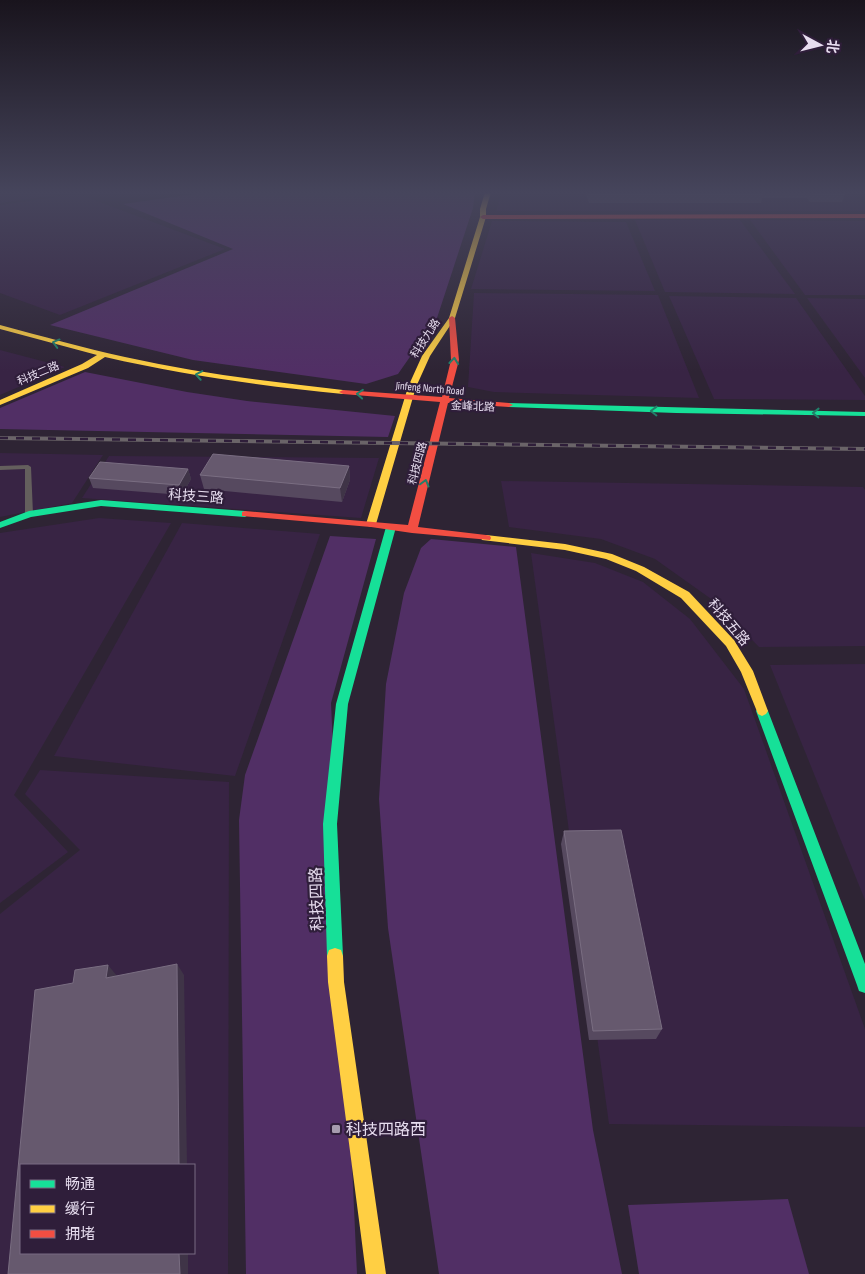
<svg xmlns="http://www.w3.org/2000/svg" width="865" height="1274" font-family="'Sofia Sans Condensed','Noto Sans SC',sans-serif">
	<rect width="100%" height="100%" fill="#2e2434"/>
	<g fill="#382444" fill-rule="evenodd">
		<polygon points="0,192 70,192 70,193 0,203"/>
		<polygon points="502,192 851,192 865,205 865,211 496,211"/>
		<polygon points="78,194 225,249 60,315 0,293 0,205"/>
		<polygon points="635,220 740,220 795,294 665,292"/>
		<polygon points="750,220 865,221 865,295 805,295"/>
		<polygon points="492,221 626,222 655,291 471,289"/>
		<polygon points="474,293 658,295 699,398 494,392 468,387"/>
		<polygon points="669,296 796,298 865,396 865,400 714,399"/>
		<polygon points="807,298 865,299 865,378"/>
		<polygon points="0,350 65,367 0,395"/>
		<polygon points="0,453 103,455 72,503 0,517"/>
		<polygon points="109,456 379,458 361,518 82,498"/>
		<polygon points="501,481 863,487 865,490 865,646 759,647 714,601 655,559 601,539 509,527"/>
		<polygon points="99,518 171,523 14,795 68,852 0,903 0,533"/>
		<polygon points="182,523 320,534 235,776 54,756"/>
		<polygon points="531,553 595,563 643,582 690,619 744,689 865,1029 865,1127 609,1124"/>
		<polygon points="865,664 865,900 770,665"/>
		<path d="M40,770L229,782L228,1274H0V914L80,850L25,794ZM21,1165H194V1253H21Z"/>
	</g>
	<g fill="#512f65">
		<polygon points="210,192 475,192 473,208 437,318 398,374 366,384 193,360 50,325 233,249 123,204"/>
		<polygon points="85,372 187,392 247,401 395,416 388,437 0,429 0,408"/>
		<polygon points="330,536 376,539 331,703 357,1274 246,1274 239,820 245,775"/>
		<polygon points="431,539 516,547 593,1130 622,1274 439,1274 388,928 379,799 386,684 404,593 421,548"/>
		<polygon points="788,1199 809,1274 639,1274 628,1205"/>
	</g>
	<g fill="none" stroke-linecap="round" stroke-linejoin="round">
		<polygon fill="#645f5d" fill-rule="evenodd" points="28,465 31,467 33,514 29,516 25,514 25,469 0,470 0,466"/>
		<g fill="#16e098" fill-rule="evenodd">
			<polygon points="506,403 865,412 865,416 676,413 509,407 505,405"/>
			<polygon points="101,500 245,511 250,514 245,517 101,506 31,517 0,528 0,522 29,511"/>
			<polygon points="391,524 396,527 348,704 337,824 343,956 341,962 335,964 329,962 327,956 323,824 336,704 386,527"/>
			<polygon points="762,706 766,708 768,711 865,964 865,993 859,991 857,985 756,711 758,708"/>
		</g>
		<g fill="#ffcf43" fill-rule="evenodd">
			<polygon points="485,192 491,192 486,209 486,217 455,318 430,356 416,387 376,524 371,527 368,526 366,524 408,387 422,356 449,318 480,217 480,209"/>
			<path d="M0,325C42,336 83,348 125,357C197,373 270,382 343,390L347,392L343,394C263,386 183,375 105,357L88,368L0,405V400L82,364L97,355L0,329Z"/>
			<polygon points="486,535 565,544 612,554 644,567 689,592 734,640 753,671 768,711 766,714 762,716 758,714 741,672 726,646 681,598 636,571 606,559 565,550 482,540 481,538 482,536"/>
			<polygon points="335,948 341,950 343,956 344,982 386,1274 366,1274 328,982 327,956 329,950"/>
		</g>
		<g fill="#f24e42" fill-rule="evenodd">
			<polygon points="865,214 865,218 483,219 480,217 483,215"/>
			<polygon points="452,316 455,318 459,360 449,398 509,403 513,405 509,407 448,403 418,527 486,535 490,536 491,538 490,540 412,533 371,527 242,516 242,512 245,511 408,525 440,402 343,394 339,392 343,390 442,397 451,360 449,318"/>
		</g>
		<g stroke="#6a6468" stroke-width="4">
			<polyline id="rail" points="0,438 865,449"/>
		</g>
		<use href="#rail" stroke="#2f1e3a" stroke-width="2.5" stroke-dasharray="8" stroke-linecap="butt"/>
	</g>
	<g fill="#56495f">
		<polygon points="585,192 844,192 845,194 842,202 810,202 807,198 762,198 761,203 589,203"/>
		<polygon points="349,466 350,480 342,502 204,489 200,475"/>
		<polygon points="188,469 191,479 182,495 93,488 89,478"/>
		<polygon points="564,831 662,1029 656,1039 589,1040 561,844"/>
	</g>
	<g fill="#3f3447">
		<polygon points="349,466 350,480 342,502 340,488"/>
		<polygon points="188,469 191,479 182,495 179,485"/>
		<polygon points="177,964 184,975 187,1165 179,1165"/>
		<polygon points="108,965 117,976 106,978"/>
		<polygon points="179,1253 188,1253 188,1274 180,1274"/>
	</g>
	<g fill="#66596e" stroke="#7a6e82">
		<polygon points="590,192 761,192 763,195 590,195"/>
		<polygon points="812,192 844,192 845,194 813,194"/>
		<polygon points="213,454 349,466 340,488 200,475"/>
		<polygon points="100,462 188,469 179,485 89,478"/>
		<polygon points="621,830 662,1029 593,1031 564,831"/>
		<polygon points="177,964 179,1165 21,1165 21,1253 179,1253 180,1274 8,1274 35,990 73,983 75,970 108,965 106,978"/>
	</g>
	<defs><path id="oneway-chevron" d="M-2-3.5L2.5 0L-2 3.5" fill="none" stroke-width="1.6" stroke-linecap="round" stroke-linejoin="round" transform="scale(1.25)"/></defs>
	<g stroke="#227f69">
		<use href="#oneway-chevron" transform="translate(56 343) rotate(-165)"/>
		<use href="#oneway-chevron" transform="translate(454 361) rotate(-84)"/>
		<use href="#oneway-chevron" transform="translate(199 375) rotate(-170)"/>
		<use href="#oneway-chevron" transform="translate(360 394) rotate(-175)"/>
		<use href="#oneway-chevron" transform="translate(654 411) rotate(-179)"/>
		<use href="#oneway-chevron" transform="translate(816 413) rotate(-179)"/>
		<use href="#oneway-chevron" transform="translate(425 483) rotate(-75)"/>
	</g>
	<linearGradient id="sky" x2="0" y2="1"><stop stop-color="#19141d"/><stop offset="0.52" stop-color="#46455c"/><stop offset="1" stop-color="#46455c" stop-opacity="0"/></linearGradient>
	<rect width="865" height="371" fill="url(#sky)"/>
	<rect fill="#a69cae" stroke="#2f1e3a" stroke-width="2" x="331" y="1124" width="10" height="10" rx="2.5"/>
	<g text-anchor="middle" stroke-width="4.5" stroke-linejoin="round" paint-order="stroke">
		<g font-size="11" fill="#e7ddef" stroke="#2f1e3a">
			<text transform="translate(425 338) rotate(-57)" y="4">科技九路</text>
			<text transform="translate(38 373) rotate(-23)" y="4">科技二路</text>
			<text transform="translate(430 388) rotate(5)" y="4">Jinfeng North Road</text>
			<text transform="translate(473 406) rotate(2)" y="4">金峰北路</text>
			<text transform="translate(417 463) rotate(-75)" y="4">科技四路</text>
		</g>
		<g font-size="14" fill="#e7ddef" stroke="#2f1e3a">
			<text transform="translate(196 496) rotate(4)" y="5">科技三路</text>
			<text transform="translate(729 622) rotate(50)" y="5">科技五路</text>
		</g>
		<g font-size="16" fill="#e7ddef" stroke="#2f1e3a">
			<text transform="translate(316 899) rotate(-92)" y="6">科技四路</text>
		</g>
		<g font-size="16" fill="#e7ddef" stroke="#2f1e3a" text-anchor="start">
			<text x="346" y="1135">科技四路西</text>
		</g>
	</g>
	<rect x="20" y="1164" width="175" height="90" fill="#2f1e3a" stroke="#796a82"/>
	<rect x="30" y="1180" width="25" height="8" fill="#16e098" stroke="#796a82"/>
	<text x="65" y="1189" font-size="15" fill="#e7ddef">畅通</text>
	<rect x="30" y="1205" width="25" height="8" fill="#ffcf43" stroke="#796a82"/>
	<text x="65" y="1214" font-size="15" fill="#e7ddef">缓行</text>
	<rect x="30" y="1230" width="25" height="8" fill="#f24e42" stroke="#796a82"/>
	<text x="65" y="1239" font-size="15" fill="#e7ddef">拥堵</text>
	<g transform="translate(820 45) rotate(97)" stroke="#2f1e3a" stroke-width="4" paint-order="stroke">
	<path d="M0-4L9 19L0 12L-9 19Z" fill="#e7ddef"/>
	<text y="-8" font-size="14" font-weight="bold" text-anchor="middle" fill="#e7ddef">北</text>
	</g>
</svg>
